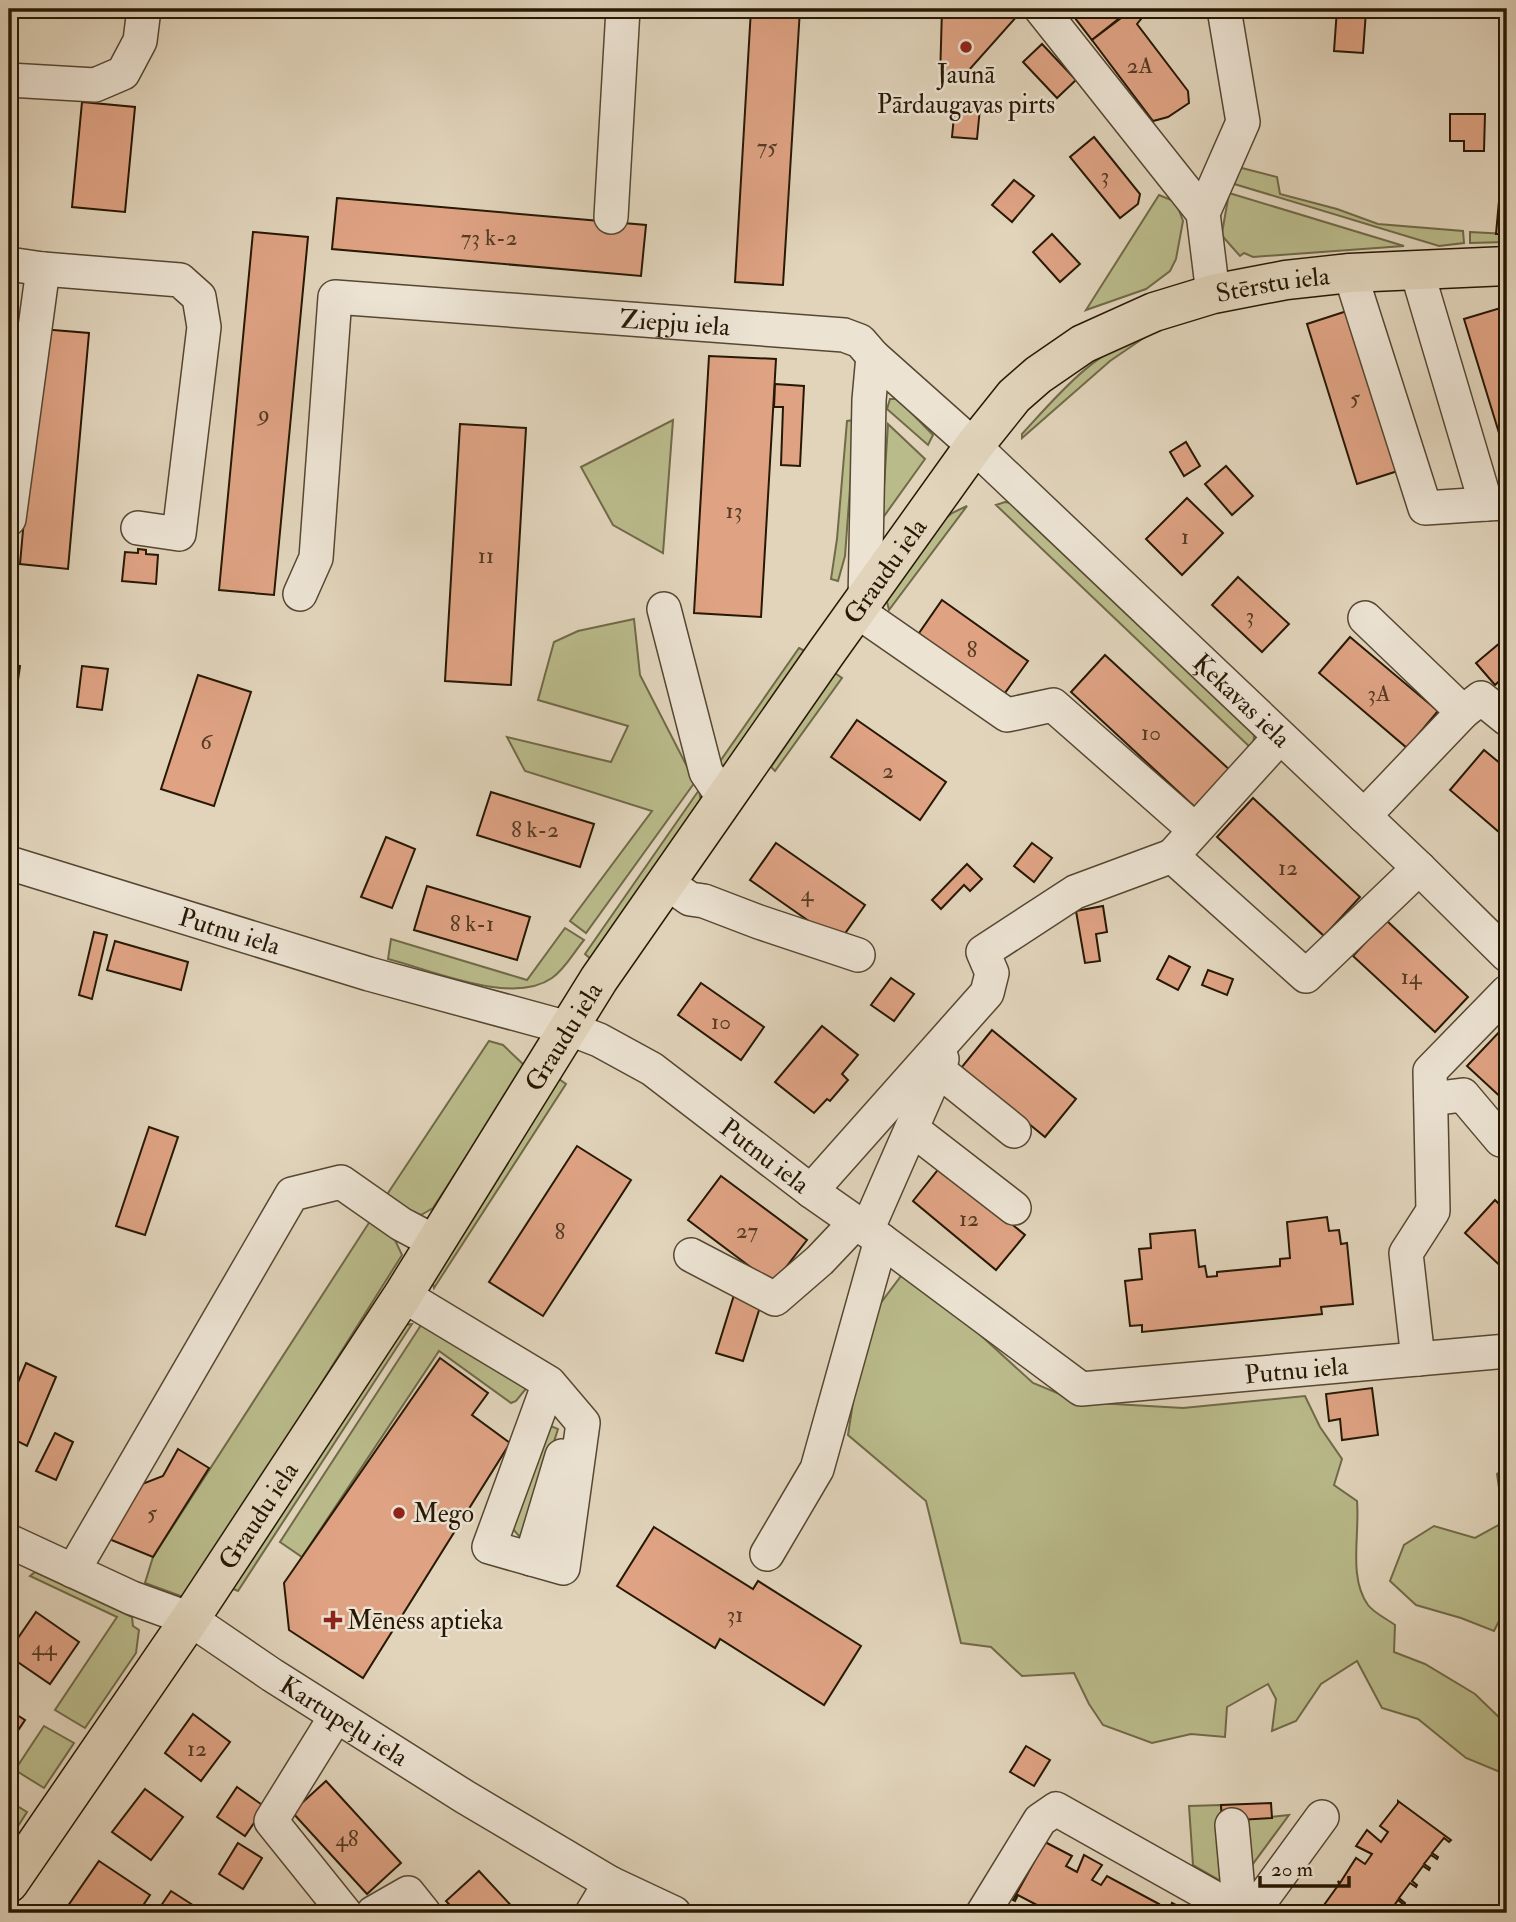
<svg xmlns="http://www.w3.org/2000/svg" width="1516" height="1922" font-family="'IM FELL Double Pica',serif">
	<rect width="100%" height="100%" fill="#e1d4bb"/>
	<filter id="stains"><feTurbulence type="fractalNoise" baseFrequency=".00286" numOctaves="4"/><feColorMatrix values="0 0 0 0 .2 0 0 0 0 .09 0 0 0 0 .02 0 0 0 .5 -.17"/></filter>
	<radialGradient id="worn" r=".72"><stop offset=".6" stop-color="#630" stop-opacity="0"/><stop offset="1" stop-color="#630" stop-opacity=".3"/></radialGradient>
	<g fill="#babb8b" stroke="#706a48" stroke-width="2">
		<polygon points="1238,167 1277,177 1280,194 1337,209 1378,224 1463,231 1464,243 1439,246 1231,183"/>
		<polygon points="1229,193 1404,246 1253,257 1244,253 1240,256 1224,238 1222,233"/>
		<polygon points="1159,195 1176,202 1183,221 1176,259 1170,271 1146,289 1086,310"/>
		<polygon points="1470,232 1507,234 1507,242 1470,243"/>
		<path d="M1148,335L1110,361L1022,438V434C1057,396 1096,348 1148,335Z"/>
		<polygon points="890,399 898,399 933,435 928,445 887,409"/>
		<polygon points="673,420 663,553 613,525 581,467"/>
		<polygon points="855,420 845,556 838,581 831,579 837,539 847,421"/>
		<polygon points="888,424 925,459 882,519"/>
		<polygon points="1005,502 1012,503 1251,731 1254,735 1253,750 996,505"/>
		<polygon points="967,506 889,610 887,602 889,592 941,522 952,513"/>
		<polygon points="634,619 640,675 695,782 586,933 570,921 652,811 525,771 507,737 611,762 628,726 538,700 554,642 578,631"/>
		<polygon points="799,648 807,652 721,774 714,770"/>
		<polygon points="835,673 842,678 775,771 771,767"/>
		<polygon points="699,790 701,802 592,960 585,954"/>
		<path d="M565,928L584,940C574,952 565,969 552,978C512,1006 432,970 388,959L391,939L527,980Z"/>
		<polygon points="489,1041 503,1045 525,1066 433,1208 421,1215 403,1209 386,1196"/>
		<polygon points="559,1079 566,1084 434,1288 432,1280"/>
		<polygon points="374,1215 387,1223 402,1255 186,1598 145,1583 153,1557"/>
		<path d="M907,1268L1033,1383L1079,1402L1183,1408L1305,1396L1320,1427L1342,1459L1334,1485L1357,1501C1360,1534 1348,1577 1368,1605C1374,1613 1387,1619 1395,1625L1394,1652L1425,1664L1475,1694L1507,1725V1772L1505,1774L1466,1758L1418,1719L1382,1708L1357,1661L1321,1684L1296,1721L1272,1731L1276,1699L1268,1684L1227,1707L1225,1737L1191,1734L1152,1743L1103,1725L1089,1704L1074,1673L1022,1676L991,1647L961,1643L926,1501L848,1435L855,1389L871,1316Z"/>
		<polygon points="423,1322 529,1385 516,1401 511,1403 439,1351 302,1557 280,1542"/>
		<polygon points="412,1324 238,1591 231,1588 404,1325"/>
		<polygon points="541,1422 558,1429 524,1535 519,1536 512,1528"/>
		<polygon points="1507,1467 1507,1605 1494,1631 1461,1618 1416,1605 1390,1581 1404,1545 1434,1526 1475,1538 1504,1522 1497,1474"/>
		<polygon points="35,1572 132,1617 133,1626 139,1630 136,1653 85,1728 55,1710 117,1617 30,1576"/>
		<polygon points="44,1726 74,1743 44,1788 15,1770"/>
		<polygon points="9,1801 27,1812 9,1840"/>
		<polygon points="1221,1805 1226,1884 1193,1865 1189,1806"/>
		<polygon points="1289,1815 1244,1876 1242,1820"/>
	</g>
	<g fill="#dfa384" stroke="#271804" stroke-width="2">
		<polygon points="751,9 800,9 783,285 735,282"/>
		<polygon points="942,9 1015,9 1019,14 961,79 940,79"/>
		<polygon points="1068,9 1116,9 1122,16 1092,40"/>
		<polygon points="1133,9 1141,19 1137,24 1188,91 1189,103 1168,117 1153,121 1092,40"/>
		<polygon points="1337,9 1366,11 1363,53 1334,51"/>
		<rect x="1431" y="9" width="65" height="4"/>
		<polygon points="1042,44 1076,80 1057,98 1023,62"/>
		<polygon points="82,102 135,107 125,212 72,207"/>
		<polygon points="955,105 980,108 977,139 952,137"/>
		<polygon points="1450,114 1485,114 1484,151 1464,151 1464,141 1450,141"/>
		<polygon points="1094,137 1140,194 1138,204 1120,218 1070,157"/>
		<polygon points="1014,180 1034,196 1012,222 992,205"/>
		<polygon points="337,198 646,225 641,276 332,249"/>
		<polygon points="1499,201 1507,202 1507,234 1496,234"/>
		<polygon points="253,232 308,237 274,595 219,590"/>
		<polygon points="1052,234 1080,264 1060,282 1033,252"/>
		<polygon points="1507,306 1507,459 1464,319"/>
		<polygon points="1353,309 1404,469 1357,484 1307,324"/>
		<polygon points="41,329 89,333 68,569 20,564"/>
		<polygon points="709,356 776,359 761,617 694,613"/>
		<polygon points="775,384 804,386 800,466 781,465 783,407 774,407"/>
		<polygon points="460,424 526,428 511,685 445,681"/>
		<polygon points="1186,442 1200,466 1184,476 1170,452"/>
		<polygon points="1226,466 1253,496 1232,515 1205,484"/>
		<polygon points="1187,498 1223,533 1182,575 1146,539"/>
		<polygon points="138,549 146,550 146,554 158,555 156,584 122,581 125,552 138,553"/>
		<polygon points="1238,577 1289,624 1262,652 1212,605"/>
		<polygon points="942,600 1028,661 1002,697 917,636"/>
		<polygon points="1350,637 1438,711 1407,748 1319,673"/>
		<polygon points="1507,637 1507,674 1495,685 1476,663"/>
		<polygon points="1105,655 1232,772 1197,809 1071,692"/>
		<polygon points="9,664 20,666 18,680 9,679"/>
		<polygon points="82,666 108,669 102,710 77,707"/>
		<polygon points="198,675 251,692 214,806 161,789"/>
		<polygon points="857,720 946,782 920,820 831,757"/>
		<polygon points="1484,750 1507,769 1507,839 1450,790"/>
		<polygon points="491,792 594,824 580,867 477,835"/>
		<polygon points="1253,798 1360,897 1324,936 1217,837"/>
		<polygon points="386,837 415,849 392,908 361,897"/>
		<polygon points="776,843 865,905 839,942 750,880"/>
		<polygon points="1032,843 1052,858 1034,882 1014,866"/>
		<polygon points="967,864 982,879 970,891 964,885 941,909 932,900"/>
		<polygon points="427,886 530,917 517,960 414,930"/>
		<polygon points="1103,906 1107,932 1096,934 1100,961 1085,963 1076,911"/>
		<polygon points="1386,920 1468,997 1435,1032 1353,956"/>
		<polygon points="94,932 107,935 92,999 79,995"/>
		<polygon points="115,941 188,962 181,990 107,970"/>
		<polygon points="1169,956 1190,967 1178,990 1157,979"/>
		<polygon points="1208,970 1233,979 1227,995 1202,985"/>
		<polygon points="891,978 914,994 894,1021 871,1005"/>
		<polygon points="701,983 764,1027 741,1060 678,1015"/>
		<polygon points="822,1026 858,1055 842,1074 848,1080 830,1101 827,1099 814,1113 775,1082"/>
		<polygon points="992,1030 1076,1099 1045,1137 961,1068"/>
		<polygon points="1501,1030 1507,1035 1507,1103 1467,1066"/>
		<polygon points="149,1127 178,1137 145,1235 116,1226"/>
		<polygon points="577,1146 631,1180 543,1316 489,1282"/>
		<polygon points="941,1166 1025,1235 996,1270 913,1201"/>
		<polygon points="721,1176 807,1240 773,1284 688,1220"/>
		<polygon points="1495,1200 1507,1212 1507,1272 1465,1233"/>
		<polygon points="1327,1217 1329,1231 1339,1230 1341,1244 1347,1243 1353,1304 1321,1307 1322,1314 1142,1332 1142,1325 1130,1326 1125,1281 1142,1279 1139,1249 1151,1248 1150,1234 1195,1230 1199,1267 1205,1266 1207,1277 1217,1276 1217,1272 1280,1266 1280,1259 1290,1258 1287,1222"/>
		<polygon points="734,1295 761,1304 743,1361 716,1353"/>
		<polygon points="440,1358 488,1393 472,1415 510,1443 363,1678 289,1630 284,1583"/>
		<polygon points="26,1363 56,1377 27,1446 9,1437 9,1404"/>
		<polygon points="1372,1388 1378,1435 1342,1440 1340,1419 1329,1421 1326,1394"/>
		<polygon points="55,1433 73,1442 56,1480 36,1471"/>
		<polygon points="178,1449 209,1468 153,1557 109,1539 137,1486 163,1476"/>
		<polygon points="654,1527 753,1589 758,1581 861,1646 824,1705 720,1639 715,1648 617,1586"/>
		<polygon points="36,1612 79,1642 50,1684 9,1656 9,1651"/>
		<polygon points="9,1710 25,1720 9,1744"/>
		<polygon points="193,1714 230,1742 201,1781 165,1753"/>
		<polygon points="1026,1746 1050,1760 1034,1786 1010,1772"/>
		<polygon points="326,1781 401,1863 367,1894 292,1812"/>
		<polygon points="237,1787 265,1807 245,1836 217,1817"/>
		<polygon points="145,1789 183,1817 151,1860 112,1832"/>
		<polygon points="1398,1801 1451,1840 1449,1842 1444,1838 1432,1853 1438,1857 1437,1859 1431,1855 1424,1864 1430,1868 1429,1870 1423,1866 1412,1881 1417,1885 1416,1887 1410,1883 1399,1898 1405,1903 1404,1905 1398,1900 1389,1913 1329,1913 1321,1905 1324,1905 1339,1884 1338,1881 1340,1883 1356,1858 1365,1864 1372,1854 1356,1846 1367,1830 1381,1842 1388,1832 1380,1826 1398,1803"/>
		<polygon points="1271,1803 1272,1818 1222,1821 1221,1805"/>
		<polygon points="1045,1842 1072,1856 1066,1866 1077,1872 1084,1855 1102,1865 1092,1880 1101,1885 1107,1876 1159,1904 1154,1913 1051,1913 1037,1905 1034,1911 1032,1910 1035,1904 1018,1895 1015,1901 1013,1900"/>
		<polygon points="238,1843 262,1858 243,1889 219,1874"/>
		<polygon points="99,1861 150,1895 138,1913 63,1913"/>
		<polygon points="479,1871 518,1913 457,1913 446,1901"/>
		<polygon points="171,1891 196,1907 193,1913 156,1913"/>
		<polygon points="1172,1903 1189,1912 1188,1913 1168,1913"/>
	</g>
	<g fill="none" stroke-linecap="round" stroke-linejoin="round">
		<g stroke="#564732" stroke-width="36">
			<g id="minor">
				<polyline points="1041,9 1203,213 1213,294"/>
				<polyline points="9,80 95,85 123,73 140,41 144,9"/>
				<polyline points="1203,213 1243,122 1224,9"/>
				<polyline points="611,217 623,9"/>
				<polyline points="9,264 43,269 180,280 199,297 204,327 179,534 138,528"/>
				<polyline points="1414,269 1421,285 1486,504 1506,503"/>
				<polyline points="1350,273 1425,508 1486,504"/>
				<polyline points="9,519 43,269"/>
				<path id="s1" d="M300,594L316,558L335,297L844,335L860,341L873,356L974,446L1419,868L1507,955"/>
				<polyline points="865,601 869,400 873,356"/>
				<polyline points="664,609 706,772 725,800"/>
				<polyline points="857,611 1007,715 1053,705 1195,830"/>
				<polyline points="1365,618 1463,712"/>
				<polyline points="1279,738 1172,856 1306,976 1419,868"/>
				<polyline points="1364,816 1463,712 1481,698 1507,719"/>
				<path id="s2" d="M9,863L369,974L568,1028L599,1040L652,1069L811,1191L881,1240L1081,1389L1507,1351"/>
				<polyline points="667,883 690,899 704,901 759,922 858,955"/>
				<polyline points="937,1069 1014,1131"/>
				<polyline points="1431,1099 1463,1095 1501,1140"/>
				<polyline points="912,1129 1014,1208"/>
				<polyline points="811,1191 987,993 992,973 983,952 1075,892 1172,856"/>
				<polyline points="867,1230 942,1059"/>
				<polyline points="691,1255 775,1299 820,1260 856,1222"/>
				<polyline points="403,1295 549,1383 583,1423 563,1568 489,1547 549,1383"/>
				<polyline points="1418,1359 1406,1253 1433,1211 1430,1071 1507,992"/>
				<path id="s3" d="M9,1541L132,1598L190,1619L272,1675L465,1797L610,1883L674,1913"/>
				<polyline points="767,1554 817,1469 881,1240"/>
				<polyline points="531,1559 562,1456"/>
				<polyline points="73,1571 292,1194 341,1182 401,1224 435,1242"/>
				<polyline points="336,1716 271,1821 345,1913"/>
				<polyline points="1232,1825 1240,1912"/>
				<polyline points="373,1913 408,1893 424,1913"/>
				<polyline points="592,1913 610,1883"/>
				<polyline points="983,1913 1040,1820 1056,1809 1241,1913"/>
				<polyline points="1252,1913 1322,1817"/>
			</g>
		</g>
		<g stroke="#271804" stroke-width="41">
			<g id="major">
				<path id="s4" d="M9,1883L190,1619L403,1295L599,979L826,653L974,446L1014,396L1038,375L1083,344L1154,312L1213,294L1286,280L1350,273L1507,266"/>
			</g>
		</g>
		<use href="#minor" stroke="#ece3d3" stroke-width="33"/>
		<use href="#major" stroke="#e1d4bb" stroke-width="38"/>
	</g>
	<g fill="#8f2418" stroke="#ece3d3" stroke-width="2.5">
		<circle cx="966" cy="47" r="7"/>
		<circle cx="399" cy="1513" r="7"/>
		<path d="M329.5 1609.5h7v7h7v7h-7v7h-7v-7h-7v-7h7z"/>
	</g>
	<g text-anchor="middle" stroke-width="5" stroke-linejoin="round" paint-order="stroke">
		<g font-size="23" fill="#553b24">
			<text x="1140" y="73">2A</text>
			<text x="767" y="154">75</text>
			<text x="1105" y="183">3</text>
			<text x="489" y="245">73 k-2</text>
			<text x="1355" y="405">5</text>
			<text x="264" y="421">9</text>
			<text x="734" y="518">13</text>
			<text x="1185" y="544">1</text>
			<text x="486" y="563">11</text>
			<text x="1250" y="623">3</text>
			<text x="972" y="657">8</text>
			<text x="1379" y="701">3A</text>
			<text x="1151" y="740">10</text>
			<text x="206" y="749">6</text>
			<text x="888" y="778">2</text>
			<text x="535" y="837">8 k-2</text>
			<text x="1288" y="875">12</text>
			<text x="807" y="901">4</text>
			<text x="472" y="931">8 k-1</text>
			<text x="1411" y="984">14</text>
			<text x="721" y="1029">10</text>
			<text x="969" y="1226">12</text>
			<text x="747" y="1238">27</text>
			<text x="560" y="1239">8</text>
			<text x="152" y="1520">5</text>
			<text x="735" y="1622">31</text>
			<text x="44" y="1655">44</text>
			<text x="197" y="1756">12</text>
			<text x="347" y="1846">48</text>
		</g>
		<g font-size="26" fill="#271804" stroke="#ece3d3" text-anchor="start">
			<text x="966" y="83" text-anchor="middle">Jaunā<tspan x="966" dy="30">Pārdaugavas pirts</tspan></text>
			<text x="413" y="1522">Mego</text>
			<text x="347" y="1629">Mēness aptieka</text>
		</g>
		<g font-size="26" fill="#271804" stroke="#ece3d3">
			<text dy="9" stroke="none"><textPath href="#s4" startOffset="2082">Stērstu iela</textPath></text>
			<text dy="9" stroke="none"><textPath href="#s1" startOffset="642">Ziepju iela</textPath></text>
			<text dy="9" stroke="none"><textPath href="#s4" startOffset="1578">Graudu iela</textPath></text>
			<text dy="9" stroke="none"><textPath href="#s1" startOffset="1353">Ķekavas iela</textPath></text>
			<text dy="9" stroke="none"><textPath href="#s2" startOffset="231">Putnu iela</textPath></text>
			<text dy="9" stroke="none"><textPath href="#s4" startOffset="1012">Graudu iela</textPath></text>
			<text dy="9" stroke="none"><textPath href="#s2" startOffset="819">Putnu iela</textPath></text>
			<text dy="9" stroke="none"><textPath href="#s2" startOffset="1428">Putnu iela</textPath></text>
			<text dy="9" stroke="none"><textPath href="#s4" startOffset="444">Graudu iela</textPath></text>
			<text dy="9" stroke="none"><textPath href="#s3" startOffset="382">Kartupeļu iela</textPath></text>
		</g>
	</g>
	<rect width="1516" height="1922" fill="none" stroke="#e1d4bb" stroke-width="35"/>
	<rect x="10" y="10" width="1495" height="1901" fill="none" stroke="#271804" stroke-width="3.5"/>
	<rect x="18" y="18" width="1481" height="1887" fill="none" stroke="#271804" stroke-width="2"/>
	<path d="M1260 1876v10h89v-10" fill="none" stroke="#271804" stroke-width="3.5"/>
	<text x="1271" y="1876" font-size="21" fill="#271804" stroke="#ece3d3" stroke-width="5" paint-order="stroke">20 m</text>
	<rect width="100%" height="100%" filter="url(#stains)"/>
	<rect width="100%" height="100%" fill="url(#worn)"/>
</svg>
